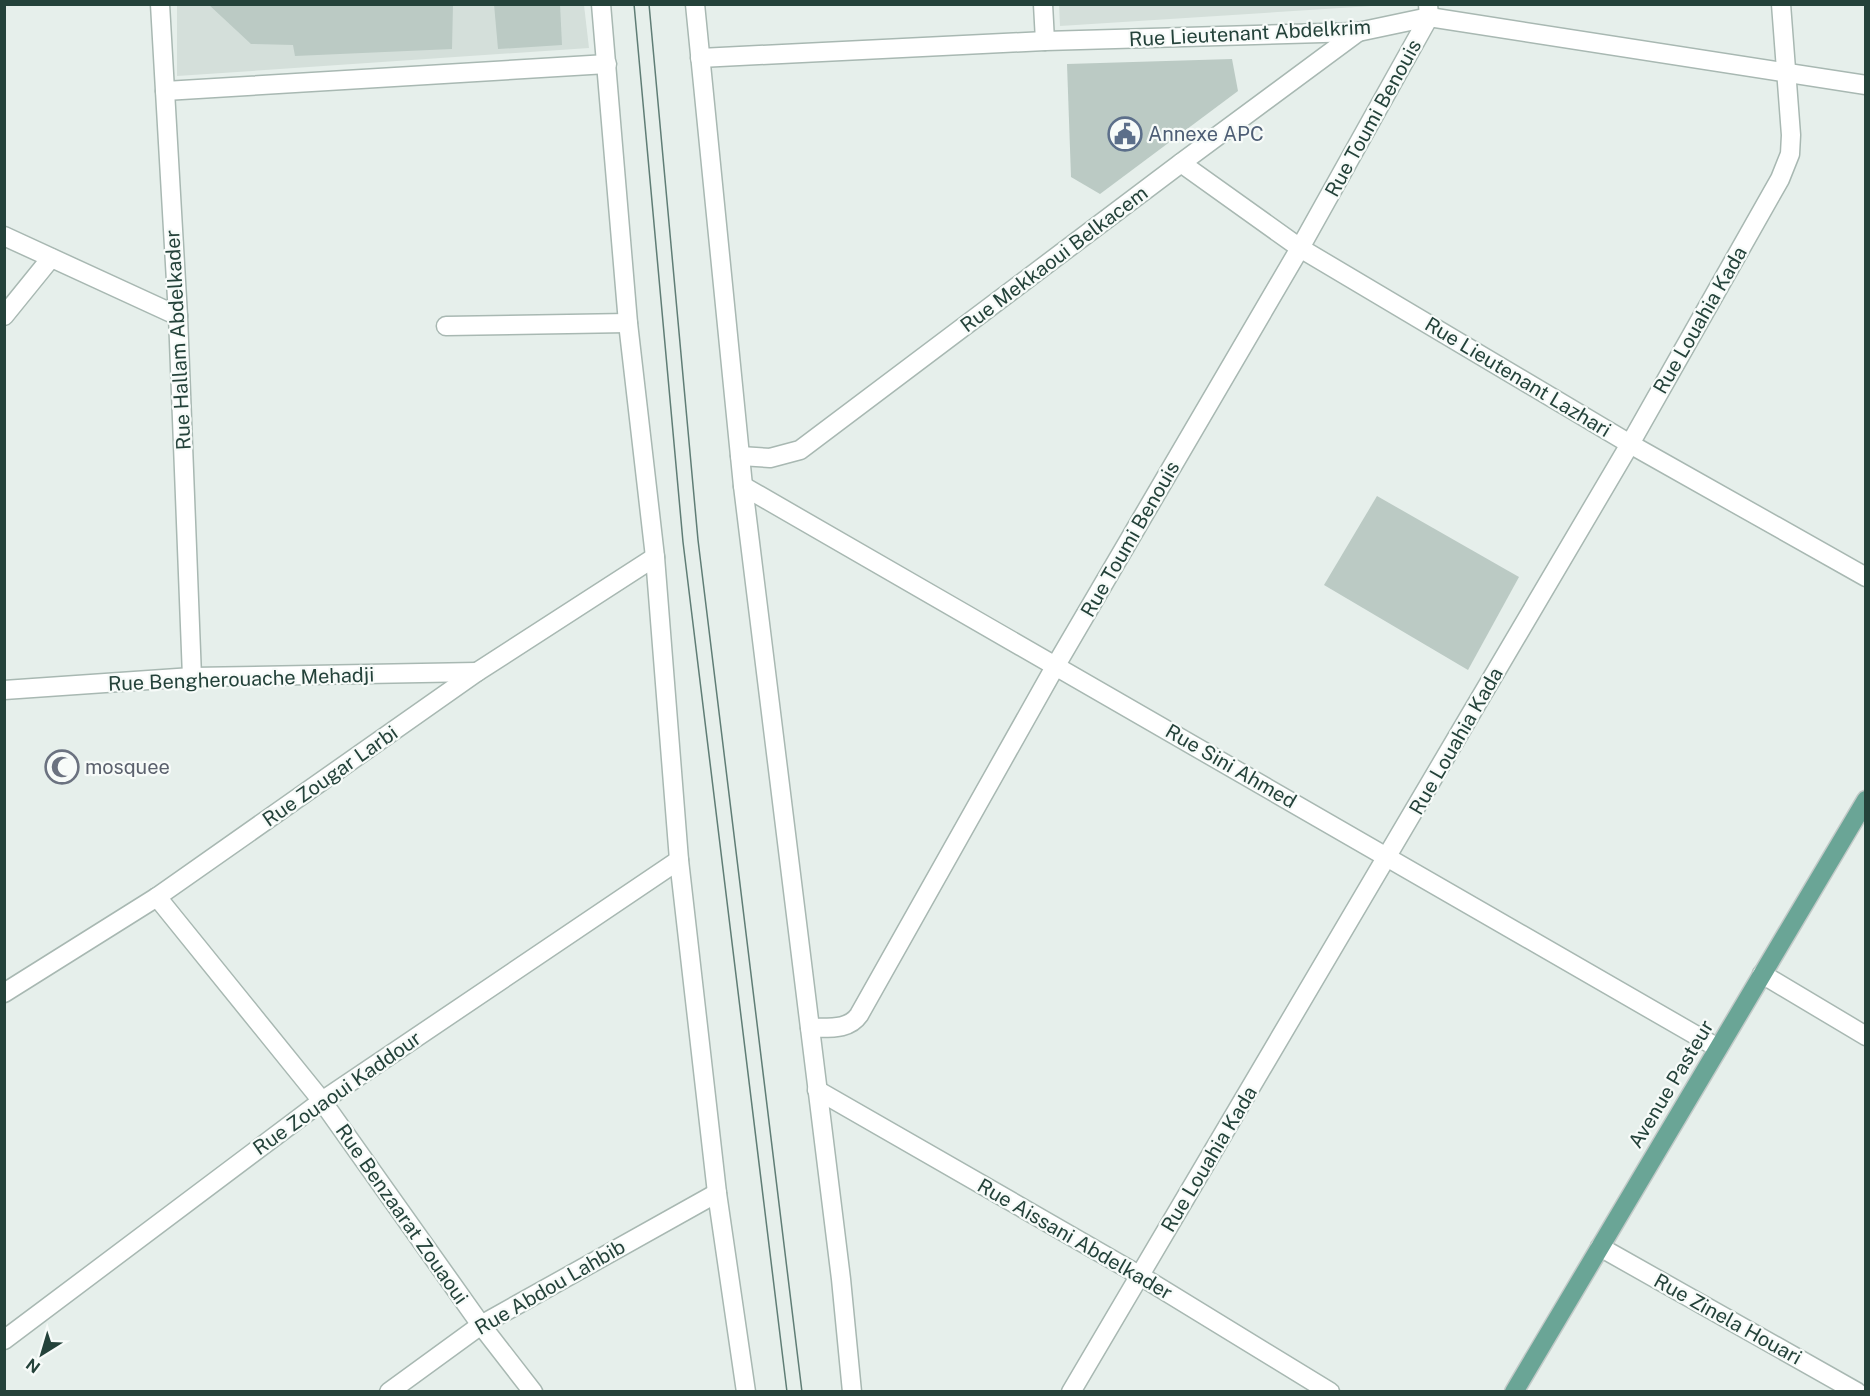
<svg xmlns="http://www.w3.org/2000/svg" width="1870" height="1396" font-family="'Public Sans',sans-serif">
	<rect width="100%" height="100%" fill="#e6efeb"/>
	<g fill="#d4dfda">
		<polygon points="1059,4 1387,4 1387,5 1060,26"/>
		<polygon points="177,5 584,5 589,48 177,76"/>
	</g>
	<g fill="#bbcac4">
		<polygon points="208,4 453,4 452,49 295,56 293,45 251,44"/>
		<polygon points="494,4 560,4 562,45 498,49"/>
		<polygon points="1232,59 1238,91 1100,194 1071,177 1067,64"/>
		<polygon points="1377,496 1519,577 1468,670 1324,585"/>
	</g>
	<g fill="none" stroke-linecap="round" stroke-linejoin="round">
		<g stroke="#a8b8b2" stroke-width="21">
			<g id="minor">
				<polyline points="160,4 178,316 192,677"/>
				<polyline points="601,4 628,323 655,557 679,860 717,1193 746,1392"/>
				<polyline points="695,4 743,486 841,1279 852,1392"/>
				<polyline points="1043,4 1045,41"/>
				<polyline points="700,58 1045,41 1358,32 1429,17 1866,85"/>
				<polyline points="165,91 607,64"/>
				<polyline points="1181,163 1300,248 1630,444 1866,577"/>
				<polyline points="4,236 178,316"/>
				<polyline points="4,316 51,258"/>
				<polyline points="446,326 628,323"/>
				<polyline points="740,456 770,458 800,450 1181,163 1358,32"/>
				<polyline points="743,486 1718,1048"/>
				<polyline points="4,690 192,677 477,672"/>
				<polyline points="157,897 322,1101 481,1325 533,1392"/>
				<polyline points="1762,974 1866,1036"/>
				<polyline points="4,993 157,897 477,672 655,557"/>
				<path d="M810,1028C827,1027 848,1031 859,1015L1056,665L1300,248L1429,17L1428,4"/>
				<polyline points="817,1090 1139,1275 1330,1392"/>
				<polyline points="1600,1247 1857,1392"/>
				<polyline points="4,1340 322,1101 679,860"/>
				<polyline points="389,1392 481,1325 717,1193"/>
				<polyline points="1071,1392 1630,444 1780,179 1790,154 1791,135 1781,4"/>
			</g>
		</g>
		<g stroke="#c2cac8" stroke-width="21">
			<polyline id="major" points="1514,1392 1866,800"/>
		</g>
		<use href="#minor" stroke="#fff" stroke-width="18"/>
		<use href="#major" stroke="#6aa596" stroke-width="18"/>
		<g stroke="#5f7d75" stroke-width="1.5">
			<polyline points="634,4 683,542 787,1392"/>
			<polyline points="649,4 698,540 802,1392"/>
		</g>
	</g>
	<defs>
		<g id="civic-ring" transform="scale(1.725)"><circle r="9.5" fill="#f7fbf9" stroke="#5c6f8a" stroke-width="1.5"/><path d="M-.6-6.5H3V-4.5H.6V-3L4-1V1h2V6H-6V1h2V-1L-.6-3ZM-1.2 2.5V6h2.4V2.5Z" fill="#5c6f8a"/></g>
		<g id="mosque-ring" transform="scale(1.725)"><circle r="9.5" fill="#f7fbf9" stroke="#6b7280" stroke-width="1.5"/><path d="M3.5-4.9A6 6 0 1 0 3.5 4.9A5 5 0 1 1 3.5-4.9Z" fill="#6b7280"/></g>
	</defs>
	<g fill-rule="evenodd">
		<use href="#civic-ring" x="1125" y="134"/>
		<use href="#mosque-ring" x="62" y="767"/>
	</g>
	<g text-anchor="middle" stroke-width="4.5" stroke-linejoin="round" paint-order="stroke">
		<g font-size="20" fill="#24423a" stroke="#f7fbf9">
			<text transform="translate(1250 33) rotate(-3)" y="7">Rue Lieutenant Abdelkrim</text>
			<text transform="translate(1373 118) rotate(-61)" y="7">Rue Toumi Benouis</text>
			<text transform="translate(1054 259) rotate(-37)" y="7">Rue Mekkaoui Belkacem</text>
			<text transform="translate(1700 320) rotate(-60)" y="7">Rue Louahia Kada</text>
			<text transform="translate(178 340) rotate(-93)" y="7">Rue Hallam Abdelkader</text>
			<text transform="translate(1518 377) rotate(31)" y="7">Rue Lieutenant Lazhari</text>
			<text transform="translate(1130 539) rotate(-60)" y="7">Rue Toumi Benouis</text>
			<text transform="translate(241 679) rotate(-2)" y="7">Rue Bengherouache Mehadji</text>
			<text transform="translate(1456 741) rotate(-60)" y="7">Rue Louahia Kada</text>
			<text transform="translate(1231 766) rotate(30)" y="7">Rue Sini Ahmed</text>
			<text transform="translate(330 776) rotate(-35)" y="7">Rue Zougar Larbi</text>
			<text transform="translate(1671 1084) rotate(-59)" y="7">Avenue Pasteur</text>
			<text transform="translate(337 1093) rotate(-35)" y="7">Rue Zouaoui Kaddour</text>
			<text transform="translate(1209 1159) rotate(-59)" y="7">Rue Louahia Kada</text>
			<text transform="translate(402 1214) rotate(55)" y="7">Rue Benzaarat Zouaoui</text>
			<text transform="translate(1075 1239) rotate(30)" y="7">Rue Aissani Abdelkader</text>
			<text transform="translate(550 1287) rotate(-30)" y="7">Rue Abdou Lahbib</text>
			<text transform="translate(1728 1319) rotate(29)" y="7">Rue Zinela Houari</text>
		</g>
		<g font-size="20" fill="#4e5e75" stroke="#f7fbf9" text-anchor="start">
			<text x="1148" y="141">Annexe APC</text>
		</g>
		<g font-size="20" fill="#5b616d" stroke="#f7fbf9" text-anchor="start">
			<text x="85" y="774">mosquee</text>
		</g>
	</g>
	<rect width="1870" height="1396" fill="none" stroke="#24423a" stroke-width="12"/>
	<g transform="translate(42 1354) rotate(217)" stroke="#f7fbf9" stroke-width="4.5" paint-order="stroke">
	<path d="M0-4.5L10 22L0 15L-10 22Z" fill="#24423a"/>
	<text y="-9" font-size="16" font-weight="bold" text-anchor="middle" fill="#24423a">N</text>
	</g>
</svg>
